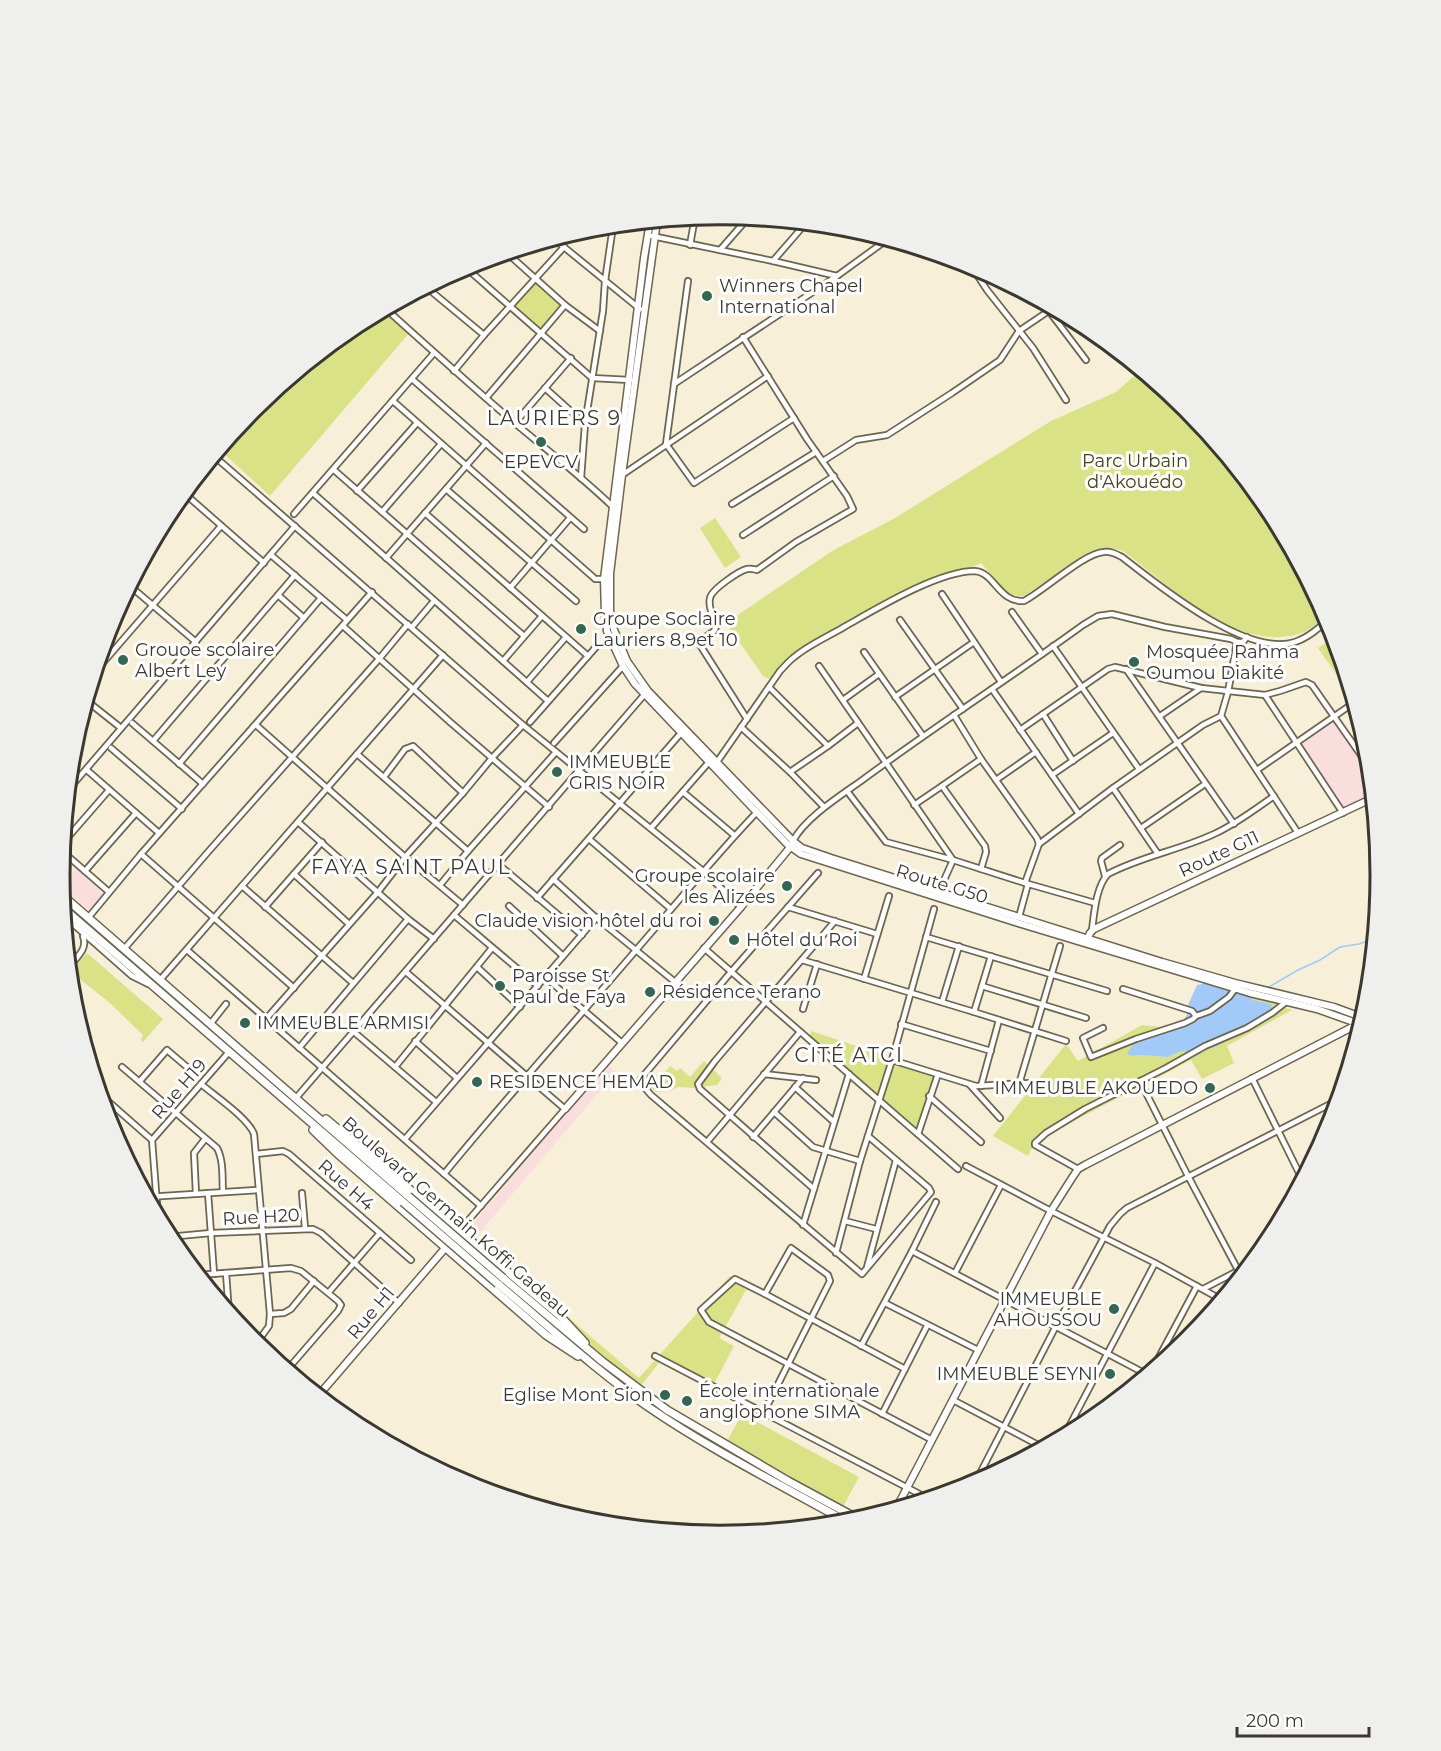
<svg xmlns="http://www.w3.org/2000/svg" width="1441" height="1751" font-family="Montserrat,sans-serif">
	<rect width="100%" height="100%" fill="#f7efd7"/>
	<g fill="#f9dedd">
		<polygon points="1333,720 1371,771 1373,795 1343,809 1301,745"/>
		<polygon points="77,868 105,896 89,910 61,886"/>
		<polygon points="607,1065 616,1072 475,1238 521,1277 515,1284 461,1238"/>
	</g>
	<g fill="#dae286">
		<polygon points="535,281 563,305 541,331 511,306"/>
		<polygon points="384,310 410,332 270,496 220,450 254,408 354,326"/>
		<path d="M1141,370L1188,409L1270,509L1326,616C1319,621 1312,629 1304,632C1241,657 1169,585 1123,551C1110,547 1101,547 1089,552L1024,596C1002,597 995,578 981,563L973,567L959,569L931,578L852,618L813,640L788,658L781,664L770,679L763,676L726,623L832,551L895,518L1051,421L1116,392Z"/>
		<polygon points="715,518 741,557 725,568 700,528"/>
		<polygon points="1335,637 1353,697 1352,697 1318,648"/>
		<polygon points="87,953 163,1019 143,1042 141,1040 143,1035 110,1003 71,972"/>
		<polygon points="1245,993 1292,1010 1227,1046 1234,1063 1202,1079 1191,1060 1035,1141 1028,1156 993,1136 1066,1044 1078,1061 1142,1025 1172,1028 1152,1038 1135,1043 1128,1054 1132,1056 1141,1055 1168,1057 1179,1052 1206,1050 1219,1045 1234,1030 1244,1027 1271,1005 1253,1000"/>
		<polygon points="811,1031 887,1056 886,1061 934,1075 917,1130 810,1036"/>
		<polygon points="704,1061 722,1078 717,1085 692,1088 678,1087 670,1091 656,1092 642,1081 651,1070 660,1078 670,1066 677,1071 680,1068 690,1077"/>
		<polygon points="730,1276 746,1290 719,1338 734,1346 713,1386 662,1359 639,1388 515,1284 521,1277 639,1378"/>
		<polygon points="742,1414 859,1477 843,1507 727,1441"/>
	</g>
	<polygon fill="#a2caf8" points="1207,983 1245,993 1253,1000 1271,1004 1273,1008 1267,1016 1244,1027 1234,1030 1219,1045 1206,1050 1179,1052 1168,1057 1141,1055 1132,1056 1127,1054 1134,1043 1152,1038 1182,1022 1187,1015 1188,1005 1197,985"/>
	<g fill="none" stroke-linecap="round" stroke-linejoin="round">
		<polyline stroke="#a2caf8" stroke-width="1.5" points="1267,988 1298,970 1320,960 1340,947 1359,944 1375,938"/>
		<g stroke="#6c6550" stroke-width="8">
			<g id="minor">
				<polyline points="604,226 612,233"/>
				<polyline points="652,236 773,261 837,276"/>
				<polyline points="554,239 640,309"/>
				<polyline points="690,245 695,217"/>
				<polyline points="720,250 748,218"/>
				<polyline points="507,253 565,305 600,331"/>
				<polyline points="773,261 806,223"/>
				<polyline points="970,264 987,290 1033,348 1066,400"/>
				<polyline points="465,267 592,378 630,380"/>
				<polyline points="688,281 666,444 694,483 794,418"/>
				<polyline points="426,287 484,335"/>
				<path d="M386,309C427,346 468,383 510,419C544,448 580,475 612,506H616"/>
				<polyline points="1049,311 1086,360"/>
				<polyline points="391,313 403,300"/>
				<path d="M743,337L807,439L847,496L853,509L796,542L757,570C753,569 751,568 747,569C739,571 712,589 710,598C708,607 713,617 717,625L714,631L701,640L700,645L747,719"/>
				<polyline points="454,371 484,335 564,247"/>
				<polyline points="412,379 584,529"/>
				<polyline points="674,384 837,276 888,239"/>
				<polyline points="545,388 585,424"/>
				<polyline points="486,398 565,305"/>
				<polyline points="393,401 593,577 595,579 604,579"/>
				<polyline points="515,423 571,358"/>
				<polyline points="214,456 523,725 703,871 741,907"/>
				<polyline points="823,461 856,440 887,435 952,393 1000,360 1019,331 1053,308"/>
				<polyline points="334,470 524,636"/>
				<polyline points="622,475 768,376"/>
				<polyline points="581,478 585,424 603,311 605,281 613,226"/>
				<polyline points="446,489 576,601"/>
				<polyline points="357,491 417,423"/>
				<polyline points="184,493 264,563"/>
				<polyline points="313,493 548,701"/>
				<polyline points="732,504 816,452"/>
				<polyline points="382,512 441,444"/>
				<polyline points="425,513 588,656"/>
				<polyline points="294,514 434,353"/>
				<polyline points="743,535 834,476"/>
				<polyline points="271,555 347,620"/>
				<polyline points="386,558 486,443"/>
				<polyline points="130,586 196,642"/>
				<polyline points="510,588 570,518"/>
				<polyline points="942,594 1001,682"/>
				<polyline points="278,595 304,618"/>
				<polyline points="1012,612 1042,654"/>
				<polyline points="900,620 963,709"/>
				<polyline points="343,626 450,722 549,807"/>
				<polyline points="412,627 434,601"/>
				<polyline points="1237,642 1228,692 1221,716 1298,833"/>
				<polyline points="1053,646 1139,769"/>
				<polyline points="864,652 923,736"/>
				<polyline points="503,661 542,616"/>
				<polyline points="819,666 953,860 945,878"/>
				<polyline points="1126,669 1234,824"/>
				<polyline points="95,672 221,526"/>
				<polyline points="527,682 566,637"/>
				<polyline points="769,687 828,746"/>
				<polyline points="992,689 1079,814"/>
				<polyline points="1265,695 1343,813"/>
				<polyline points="895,697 974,642"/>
				<polyline points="843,700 879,674"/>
				<polyline points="87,701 121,728"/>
				<polyline points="1043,714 1073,761"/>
				<polyline points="954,715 981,759 1037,838 1039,844"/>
				<polyline points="1160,716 1201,688"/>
				<polyline points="530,722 596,647"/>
				<polyline points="132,723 203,784"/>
				<polyline points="256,725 405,857 463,905"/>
				<polyline points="741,727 790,772 824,807"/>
				<polyline points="1020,730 1108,669 1115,667 1201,688 1265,695 1280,691 1306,682 1312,685 1370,768"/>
				<polyline points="153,741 295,575"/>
				<polyline points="554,743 623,666"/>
				<polyline points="111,748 182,809"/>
				<polyline points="357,754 468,851"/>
				<polyline points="981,759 942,786 985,846 986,852 981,869"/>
				<path d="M717,762L780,671C784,667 788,662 793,658C808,645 827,637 844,627C876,609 938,571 975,571C994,572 999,603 1024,601C1045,590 1084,553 1104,552C1111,551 1116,554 1122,557C1158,585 1247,658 1295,642C1307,638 1320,628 1328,619"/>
				<polyline points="179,764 321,598"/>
				<polyline points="1257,770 1355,702"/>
				<polyline points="88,771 159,833"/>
				<polyline points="790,772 828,746 858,723"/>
				<polyline points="1052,775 1113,733"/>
				<polyline points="384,777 405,749 413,746 463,793"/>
				<polyline points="996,780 1036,752"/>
				<polyline points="1113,788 1158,854"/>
				<polyline points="69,789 295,526"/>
				<polyline points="847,791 886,842 953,860 1025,883 1095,903"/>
				<polyline points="683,792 734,835"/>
				<polyline points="914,805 942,786"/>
				<polyline points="298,822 408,919 434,939"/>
				<polyline points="651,828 709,762"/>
				<polyline points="1141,828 1205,784"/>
				<polyline points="589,839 671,909"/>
				<path d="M793,841C805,818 840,796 861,781C934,727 1010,678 1083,625L1098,616L1112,614L1165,627L1231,639L1237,642H1243L1247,637"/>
				<polyline points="63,843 109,790"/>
				<polyline points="62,851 109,892"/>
				<polyline points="141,854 294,988"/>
				<polyline points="498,864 582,935"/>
				<polyline points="85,871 136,813"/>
				<polyline points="818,873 731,972 639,1081 651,1095 862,1274 931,1192 929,1188 868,1136"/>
				<polyline points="294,874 349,924"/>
				<polyline points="1105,876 1101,861 1102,858 1120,845"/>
				<polyline points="553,879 594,916 675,982"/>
				<polyline points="1025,883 1039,844 1113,788 1203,725 1221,716"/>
				<polyline points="440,885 468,851 556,752"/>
				<polyline points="242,886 353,983"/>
				<polyline points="537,898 681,733"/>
				<polyline points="509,906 563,956"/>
				<polyline points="265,907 322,842"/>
				<polyline points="788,907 877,934"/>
				<polyline points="454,915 538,986"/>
				<polyline points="64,916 132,976 148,984"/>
				<polyline points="1019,917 1028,884"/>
				<polyline points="88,918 141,854 372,592"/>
				<path d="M1092,930C1094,914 1096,886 1108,874C1142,856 1180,850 1214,834C1236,824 1254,810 1274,796"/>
				<polyline points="926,937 1107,991"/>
				<polyline points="704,948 958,1169"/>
				<polyline points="124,949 208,852 379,659 408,624"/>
				<polyline points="187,950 481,1206"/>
				<polyline points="802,960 974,1012 1066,1041"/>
				<path d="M69,967C77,957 88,949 83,936"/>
				<polyline points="477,967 520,1007"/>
				<polyline points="406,972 565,1109 459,1231"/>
				<polyline points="545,977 622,1043"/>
				<polyline points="864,979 889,896"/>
				<polyline points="160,980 443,655"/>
				<polyline points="982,986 1086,1018"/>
				<polyline points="942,1002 959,946"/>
				<polyline points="803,1009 817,964"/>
				<polyline points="974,1012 991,956"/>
				<polyline points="1196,1016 1210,1011 1229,997 1235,989"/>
				<polyline points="266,1019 378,892 405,857 463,793 492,758 523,725"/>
				<polyline points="211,1023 226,1004"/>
				<polyline points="901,1024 991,1051"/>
				<polyline points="1103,1028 1083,1038 1091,1057 1136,1039 1185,1023 1193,1019 1196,1016 1192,1011 1123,989"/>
				<polyline points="354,1032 436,1102"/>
				<polyline points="415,1041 457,1078"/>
				<polyline points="299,1048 408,919"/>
				<polyline points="892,1060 976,1086 1029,1083"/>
				<path d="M122,1067L217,1148C224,1161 222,1179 223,1192"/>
				<polyline points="395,1067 492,948"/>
				<polyline points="764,1074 816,1080"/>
				<polyline points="1252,1078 1303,1181"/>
				<polyline points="140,1081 167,1050 187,1067"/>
				<polyline points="1140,1081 1188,1176 1238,1270"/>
				<path d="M201,1084C215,1096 248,1118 254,1134L270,1314L269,1326L256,1344"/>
				<polyline points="1019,1084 1060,946"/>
				<polyline points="970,1085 1000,1118"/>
				<polyline points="981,1086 999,1020"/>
				<polyline points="795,1087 834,1122"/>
				<polyline points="102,1096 152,1140"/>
				<polyline points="929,1096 981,1142"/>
				<polyline points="296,1098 644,695"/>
				<polyline points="774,1112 813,1147 860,1161"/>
				<polyline points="918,1134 938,1074"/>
				<polyline points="753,1137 803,1078"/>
				<polyline points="405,1139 597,917"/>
				<polyline points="707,1142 800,1032"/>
				<polyline points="256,1154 283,1151 289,1154 411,1260"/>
				<polyline points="966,1166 1051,1211 1155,1263 1222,1300"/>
				<polyline points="1078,1169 1035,1145 1035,1143 1046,1133 1085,1109 1166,1068 1205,1046 1247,1028 1272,1013 1286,1002"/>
				<path d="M444,1174C507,1097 573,1024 637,949C677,903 715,856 757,812"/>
				<polyline points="814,1189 700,1089 698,1084 715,1061 835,921"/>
				<polyline points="208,1193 214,1274"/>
				<polyline points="302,1193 305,1228"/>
				<polyline points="196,1194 194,1153 205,1139"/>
				<polyline points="147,1197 258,1190"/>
				<polyline points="158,1217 152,1140 229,1052"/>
				<polyline points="845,1221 876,1229"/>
				<polyline points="803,1225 849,1074"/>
				<polyline points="168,1237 211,1233 313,1229 321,1233 399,1303"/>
				<polyline points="912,1251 1148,1375"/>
				<polyline points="836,1253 860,1161 892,1060 934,909"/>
				<polyline points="867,1267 896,1160"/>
				<polyline points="226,1273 229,1313"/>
				<polyline points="955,1273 1001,1185"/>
				<polyline points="198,1275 291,1268 301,1271 338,1301 341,1305 338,1311 287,1370"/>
				<polyline points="1203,1289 1253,1263"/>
				<polyline points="329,1292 380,1233"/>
				<polyline points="765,1294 735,1279 701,1310 709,1322 932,1440"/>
				<polyline points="885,1303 978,1350"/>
				<polyline points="270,1314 284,1313 291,1309 314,1281"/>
				<polyline points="861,1346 912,1251 936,1202"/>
				<polyline points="655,1356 929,1499"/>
				<polyline points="1151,1372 1197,1286"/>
				<polyline points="953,1400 1044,1448"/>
				<polyline points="764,1412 830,1281 828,1275 791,1248 765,1294 905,1369"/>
				<polyline points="882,1414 927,1326"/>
				<polyline points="1063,1438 1155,1263"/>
				<polyline points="974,1485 1056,1326 1110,1226 1120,1214 1127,1208 1340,1099"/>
			</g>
		</g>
		<g stroke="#6c6550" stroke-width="9">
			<g id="tertiary">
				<polyline points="657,221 622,475 610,574 610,611 614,630 627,661 648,691 793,841 802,848 831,858 1162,962 1235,983 1334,1007 1364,1018"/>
				<polyline points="650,222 644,258 604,579 605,615 607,631 623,666 635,684 787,844 801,854 1018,923 1250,993 1317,1009 1362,1025"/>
				<polyline points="1087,940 1090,933 1094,929 1373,798"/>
				<polyline points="565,1109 741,907 792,845"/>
				<polyline points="318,1396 447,1246"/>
				<polyline points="896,1509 1051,1211 1072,1178 1078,1169 1085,1165 1360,1023"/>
			</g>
		</g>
		<g stroke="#6c6550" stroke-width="10">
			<g id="secondary">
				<polyline points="62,895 408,1196"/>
				<polyline points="63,908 403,1202"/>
				<polyline points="326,1119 559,1315 585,1343"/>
				<polyline points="313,1130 338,1154 546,1335 578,1356"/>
				<polyline points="503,1278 603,1362 667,1410 788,1481 860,1520"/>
				<path d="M498,1284C547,1325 595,1369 647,1406C711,1450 781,1485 849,1523"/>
			</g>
		</g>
		<use href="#minor" stroke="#fff" stroke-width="4.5"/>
		<use href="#tertiary" stroke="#fff" stroke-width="6"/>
		<use href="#secondary" stroke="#fff" stroke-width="7"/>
		<g stroke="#6c6550" stroke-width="10" stroke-linecap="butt">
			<g id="secondary-bridge">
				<polyline points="408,1196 503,1278"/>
				<polyline points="403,1202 498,1284"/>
			</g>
		</g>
		<use href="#secondary-bridge" stroke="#fff" stroke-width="7"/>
	</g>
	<g fill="#316850" stroke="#fff" stroke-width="2">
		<circle cx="707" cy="296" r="6"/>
		<circle cx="541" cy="442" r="6"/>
		<circle cx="581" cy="629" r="6"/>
		<circle cx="123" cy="660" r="6"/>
		<circle cx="1134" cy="662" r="6"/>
		<circle cx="557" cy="772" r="6"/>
		<circle cx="787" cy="886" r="6"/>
		<circle cx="714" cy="921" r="6"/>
		<circle cx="734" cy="940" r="6"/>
		<circle cx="500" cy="986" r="6"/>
		<circle cx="650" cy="992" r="6"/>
		<circle cx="245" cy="1023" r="6"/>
		<circle cx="477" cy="1082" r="6"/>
		<circle cx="1210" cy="1088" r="6"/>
		<circle cx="1114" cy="1309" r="6"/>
		<circle cx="1110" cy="1374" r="6"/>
		<circle cx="665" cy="1395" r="6"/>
		<circle cx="687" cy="1401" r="6"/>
	</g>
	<g text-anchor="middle" stroke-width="6" stroke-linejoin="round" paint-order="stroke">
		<g font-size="18" fill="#3b382f" stroke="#fff" text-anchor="start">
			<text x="719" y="292">Winners Chapel<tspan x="719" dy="21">International</tspan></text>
			<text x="541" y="468" text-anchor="middle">EPEVCV</text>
			<text x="593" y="625">Groupe Soclaire<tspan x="593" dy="21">Lauriers 8,9et 10</tspan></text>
			<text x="135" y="656">Grouoe scolaire<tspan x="135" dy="21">Albert Ley</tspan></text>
			<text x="1146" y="658">Mosquée Rahma<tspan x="1146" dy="21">Oumou Diakité</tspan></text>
			<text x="569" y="768">IMMEUBLE<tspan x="569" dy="21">GRIS NOIR</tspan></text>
			<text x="775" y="882" text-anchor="end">Groupe scolaire<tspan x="775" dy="21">les Alizées</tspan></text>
			<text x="702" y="927" text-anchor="end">Claude vision hôtel du roi</text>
			<text x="746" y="946">Hôtel du Roi</text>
			<text x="512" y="982">Paroisse St<tspan x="512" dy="21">Paul de Faya</tspan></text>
			<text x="662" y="998">Résidence Terano</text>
			<text x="257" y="1029">IMMEUBLE ARMISI</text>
			<text x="489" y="1088">RESIDENCE HEMAD</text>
			<text x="1198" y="1094" text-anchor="end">IMMEUBLE AKOUEDO</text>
			<text x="1102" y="1305" text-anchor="end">IMMEUBLE<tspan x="1102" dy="21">AHOUSSOU</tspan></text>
			<text x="1098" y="1380" text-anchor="end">IMMEUBLE SEYNI</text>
			<text x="699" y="1397">École internationale<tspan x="699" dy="21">anglophone SIMA</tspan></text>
			<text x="653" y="1401" text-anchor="end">Eglise Mont Sion</text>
		</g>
		<g font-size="18" fill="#43461b" stroke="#fff">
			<text x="1135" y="467">Parc Urbain<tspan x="1135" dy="21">d'Akouédo</tspan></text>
		</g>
		<g font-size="18" fill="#3b382f" stroke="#fff">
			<text transform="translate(1219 854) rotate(-25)" y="6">Route G11</text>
			<text transform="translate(942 884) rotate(17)" y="6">Route G50</text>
			<text transform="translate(179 1089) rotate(-49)" y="6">Rue H19</text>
			<text transform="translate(346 1185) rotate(41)" y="6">Rue H4</text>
			<text transform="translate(261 1217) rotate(-3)" y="6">Rue H20</text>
			<text transform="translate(456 1217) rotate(41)" y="6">Boulevard Germain Koffi Gadeau</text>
			<text transform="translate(371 1313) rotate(-50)" y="6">Rue H1</text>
		</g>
		<g font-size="20" letter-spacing="1.5" fill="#3b382f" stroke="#fff">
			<text x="554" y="425">LAURIERS 9</text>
			<text x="411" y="874">FAYA SAINT PAUL</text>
			<text x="849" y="1062">CITÉ ATCI</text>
		</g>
	</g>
	<path d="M0 0H1441V1751H0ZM70 875a650 650 0 1 1 1300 0a650 650 0 1 1-1300 0Z" fill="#efefee" fill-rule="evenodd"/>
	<path fill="none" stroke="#3b382f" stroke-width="3" d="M70 875a650 650 0 1 1 1300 0a650 650 0 1 1-1300 0Z"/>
	<path d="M1237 1727v9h132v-9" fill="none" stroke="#3b382f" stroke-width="3"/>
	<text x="1246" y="1727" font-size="18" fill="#3b382f" stroke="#ffffff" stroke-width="4.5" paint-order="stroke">200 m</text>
</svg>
